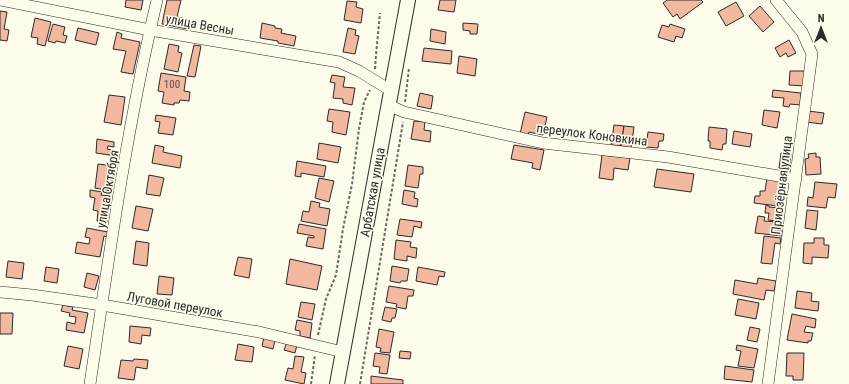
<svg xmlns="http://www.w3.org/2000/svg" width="849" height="384" font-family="'Roboto Condensed',sans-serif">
	<rect width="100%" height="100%" fill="#fdfbea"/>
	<g fill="#f2b8a0" stroke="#2b2b2b">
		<polygon points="126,0 143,0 141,10 125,7"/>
		<polygon points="167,0 181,0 177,17 183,18 182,21 190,23 188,29 162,24"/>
		<polygon points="440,0 456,0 454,12 438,10"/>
		<polygon points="667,0 701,0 703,2 680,19 677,14 673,17 663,3"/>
		<polygon points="347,1 357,2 356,7 363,9 361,23 344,20"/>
		<polygon points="736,2 744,16 726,26 718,12"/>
		<polygon points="760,6 774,22 763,32 749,16"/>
		<polygon points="0,11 7,12 4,29 9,30 7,41 0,40"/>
		<polygon points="35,18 51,22 45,46 37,44 38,38 31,37"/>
		<polygon points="262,23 275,26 275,28 282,29 281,33 296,36 294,46 278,43 278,41 260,38"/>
		<polygon points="463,23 478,24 477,34 470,34 470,31 463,30"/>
		<polygon points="53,24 65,27 63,35 67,36 65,43 56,41 55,43 48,41"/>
		<polygon points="670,24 685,29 682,38 676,36 674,42 658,37 662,25 669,27"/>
		<polygon points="78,28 99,33 96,45 75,40"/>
		<polygon points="348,28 356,30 355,35 359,36 355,54 343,52"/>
		<polygon points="431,29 446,32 445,44 430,41"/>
		<polygon points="117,32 122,34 121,38 140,42 133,74 121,72 126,51 113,49"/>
		<polygon points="789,40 796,53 788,57 786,53 780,57 775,48"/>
		<polygon points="169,44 179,46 178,52 182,53 178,72 164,69"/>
		<polygon points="194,45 201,46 195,77 187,76"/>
		<polygon points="424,48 452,51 451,64 422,61"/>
		<polygon points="459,56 477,59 475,76 457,73"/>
		<polygon points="790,71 806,71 805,86 789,85"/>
		<polygon points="161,73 186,77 184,91 190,92 189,101 180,100 179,103 174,103 174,105 162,103 164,92 158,91"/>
		<polygon points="332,75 345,77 343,87 355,88 352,105 343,103 343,99 333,98 335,83 330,82"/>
		<polygon points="773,90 801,93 800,105 790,104 789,107 783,106 784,98 772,97"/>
		<polygon points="420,93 433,96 431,109 417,106"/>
		<polygon points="109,95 125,97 121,125 104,122"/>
		<polygon points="329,109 350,112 346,135 332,132 333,122 327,121"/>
		<polygon points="764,110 780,112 777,128 762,125"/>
		<polygon points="808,111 824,113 822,124 806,122"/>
		<polygon points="525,112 547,117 543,135 529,132 528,135 520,134"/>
		<polygon points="156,115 176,118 173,135 158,133 160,122 155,121"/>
		<polygon points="414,121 425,122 424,130 431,131 430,142 411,139"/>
		<polygon points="614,125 624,126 621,146 611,145"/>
		<polygon points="624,126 634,127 631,148 621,146"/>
		<polygon points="709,127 727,129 726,144 723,144 722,150 710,148 710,141 708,141"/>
		<polygon points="734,131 752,134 750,147 732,144"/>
		<polygon points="648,132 664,134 663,141 659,141 658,148 646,147"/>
		<polygon points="97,139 114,142 114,147 108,146 107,149 117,151 116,156 96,153"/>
		<polygon points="319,143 341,147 338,163 317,159"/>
		<polygon points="155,145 164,147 163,152 182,156 180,168 152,163"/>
		<polygon points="514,145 544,150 540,170 532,168 533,163 511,159"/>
		<polygon points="781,153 791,154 789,169 779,168"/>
		<polygon points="816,153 816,157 820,157 821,174 806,175 805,159 809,158 808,154"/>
		<polygon points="602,155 630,158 628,170 614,168 613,180 599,178"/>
		<polygon points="297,161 326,166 324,177 301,173 301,177 295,176"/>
		<polygon points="98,164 114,166 111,191 95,188"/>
		<polygon points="408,165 423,167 423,174 420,174 418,188 405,186"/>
		<polygon points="657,169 694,174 691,192 654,187"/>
		<polygon points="149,175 164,178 160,196 146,194"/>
		<polygon points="319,178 334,181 329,202 315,198"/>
		<polygon points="767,178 782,181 778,206 754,203 755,196 760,196 760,191 765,191"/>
		<polygon points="815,182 837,184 835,198 828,197 826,208 807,206 808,197 813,198"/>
		<polygon points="90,190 102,192 101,195 110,196 107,222 97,221 98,211 93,210 95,198 90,197"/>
		<polygon points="404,190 415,192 414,198 418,199 417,207 402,204"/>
		<polygon points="311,201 320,203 319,207 330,209 327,226 301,221 303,211 309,212"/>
		<polygon points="766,205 769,206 769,207 779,208 778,221 768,220 769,213 765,213"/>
		<polygon points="136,206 153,209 148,231 132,228"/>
		<polygon points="807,210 818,211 816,230 805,228"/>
		<polygon points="758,216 765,217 764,221 778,222 777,230 783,231 782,236 755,233"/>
		<polygon points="400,219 422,222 421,228 414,226 412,237 397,235"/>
		<polygon points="299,224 326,229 323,249 306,246 308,237 314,238 314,236 297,233"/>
		<polygon points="87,228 108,232 107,237 104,236 100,257 75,253 77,242 89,244 90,238 85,237"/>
		<polygon points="764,236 781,238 780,244 775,243 772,264 761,263"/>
		<polygon points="814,238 824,238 824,245 829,245 828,258 812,257 812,264 803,263 804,243 814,243"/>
		<polygon points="396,240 411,242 410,247 417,248 416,258 407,256 407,261 394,259"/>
		<polygon points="136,241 149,243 147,266 133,264"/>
		<polygon points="238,257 252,259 249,278 234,275"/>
		<polygon points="290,259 322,266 317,290 286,284"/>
		<polygon points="8,261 24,263 22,279 6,277"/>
		<polygon points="392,266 409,269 407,281 401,281 400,283 390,281"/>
		<polygon points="46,267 59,269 57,283 44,281"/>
		<polygon points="418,267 445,272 444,277 439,276 437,285 416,281"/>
		<polygon points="87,273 99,276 95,290 84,287"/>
		<polygon points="159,276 174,278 172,295 157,294"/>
		<polygon points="758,278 776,281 774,291 766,290 764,300 733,294 735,280 757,284"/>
		<polygon points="389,286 414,290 413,296 408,296 406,309 396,307 397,304 386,302"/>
		<polygon points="797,291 812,293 811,301 819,302 818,311 795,308"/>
		<polygon points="738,299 759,303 756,319 735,315"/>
		<polygon points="301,302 315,304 312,320 298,317"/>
		<polygon points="63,305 73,307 72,310 88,313 84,333 66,330 67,322 75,324 76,317 69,316 70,313 61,311"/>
		<polygon points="385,307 397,309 395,318 392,318 391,322 382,320"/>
		<polygon points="0,313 13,313 12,334 0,334"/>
		<polygon points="792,314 816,319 815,328 806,326 804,332 813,333 811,341 808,341 808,343 787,340"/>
		<polygon points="297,320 312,323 310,338 300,336 300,331 295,330"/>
		<polygon points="130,326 151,328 150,336 142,335 141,344 129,342"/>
		<polygon points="750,327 760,329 757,342 747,340"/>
		<polygon points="379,329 394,332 390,353 380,352 381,348 376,347"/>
		<polygon points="264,337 275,340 273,349 262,346"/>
		<polygon points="287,342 297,345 295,353 284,350"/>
		<polygon points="238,344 254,347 252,362 235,360"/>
		<polygon points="737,345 758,349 754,368 738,366 741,351 736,350"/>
		<polygon points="68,346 83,349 79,369 64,366"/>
		<polygon points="400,351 411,352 410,359 399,358"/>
		<polygon points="375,353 390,355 387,374 379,373 380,367 373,366"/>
		<polygon points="787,353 804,353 803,380 793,380 793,376 786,376"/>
		<polygon points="295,356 304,357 301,372 306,373 304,384 285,380 288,368 293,369"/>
		<polygon points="134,359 148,360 147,369 136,367 134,380 118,378 121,360 133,361"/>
		<polygon points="725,366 754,370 752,382 724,379"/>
		<polygon points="371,376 403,380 403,384 371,384"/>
	</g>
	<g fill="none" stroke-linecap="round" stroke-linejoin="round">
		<g stroke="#2b2b2b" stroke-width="12">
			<g id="minor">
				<polyline points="0,0 150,30 339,62 359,71 390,90"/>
				<polyline points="388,105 404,112 543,143 668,157 796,179"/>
				<polyline points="0,292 32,295 102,305 259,332 343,352"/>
				<path d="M90,384C109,256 127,126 157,0"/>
				<polyline points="768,384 812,54 802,32 776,0"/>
			</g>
		</g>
		<g stroke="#2b2b2b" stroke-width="16">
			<polyline id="major" points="337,384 408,0"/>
		</g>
		<g stroke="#6a6964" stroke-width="2" stroke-dasharray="3 2" stroke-linecap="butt">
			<polyline points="375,69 376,55 380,13"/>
			<polyline points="405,102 409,68"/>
			<polyline points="318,335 326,299 336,275 343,229 352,184 359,129 364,102 370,90"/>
			<polyline points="311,384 315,355"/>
			<polyline points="360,384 403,122"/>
		</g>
		<use href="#minor" stroke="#fdfbea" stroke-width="11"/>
		<use href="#major" stroke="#fdfbea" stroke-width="14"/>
	</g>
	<g text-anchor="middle" stroke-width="3" stroke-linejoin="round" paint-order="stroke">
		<g font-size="11" fill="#5d4e48">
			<text x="172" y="88">100</text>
		</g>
		<g font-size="13" fill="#2b2b2b" stroke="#fdfbea">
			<text transform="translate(200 24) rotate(10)" y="5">улица Весны</text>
			<text transform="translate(592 134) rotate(7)" y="5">переулок Коновкина</text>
			<text transform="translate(781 185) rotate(-83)" y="5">Приозёрная улица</text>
			<text transform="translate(107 189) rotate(-80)" y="5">улица Октября</text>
			<text transform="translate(372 192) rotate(-80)" y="5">Арбатская улица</text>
			<text transform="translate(175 304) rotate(10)" y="5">Луговой переулок</text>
		</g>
	</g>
	<g transform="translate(821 28)" stroke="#fdfbea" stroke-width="3" paint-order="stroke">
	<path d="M0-3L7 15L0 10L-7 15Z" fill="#2b2b2b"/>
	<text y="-6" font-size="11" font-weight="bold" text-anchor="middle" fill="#2b2b2b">N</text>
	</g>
</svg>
